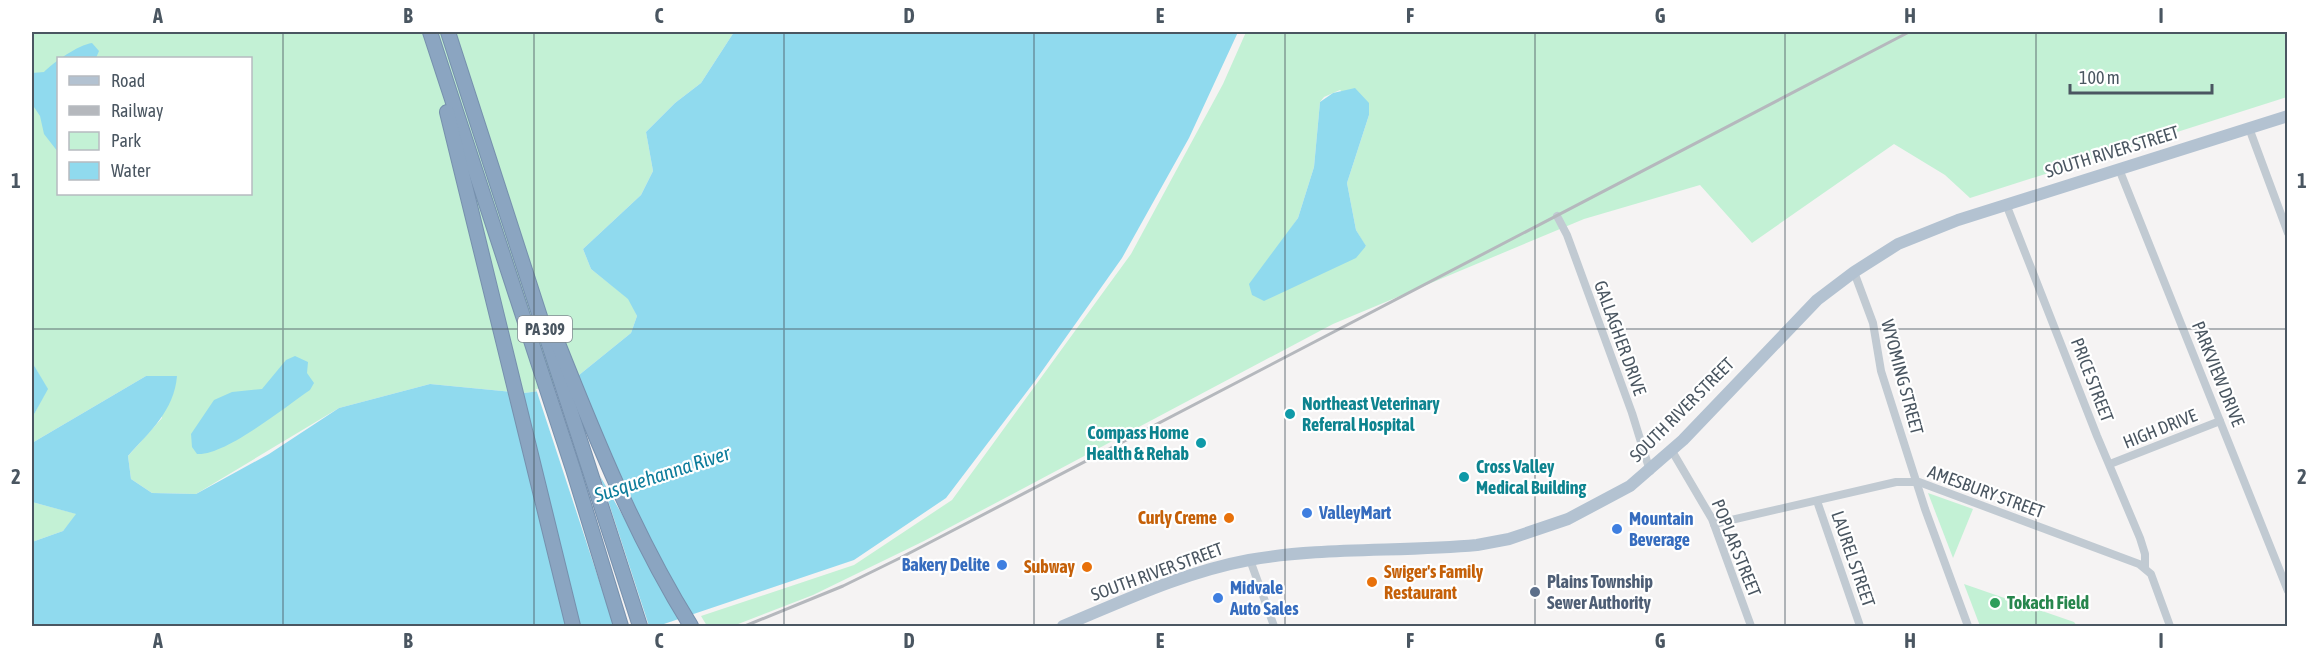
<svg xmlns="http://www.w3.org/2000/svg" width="2319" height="658" font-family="'Asap Condensed',sans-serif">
	<rect width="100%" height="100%" fill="#f5f3f3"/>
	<g fill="#c3f1d5" fill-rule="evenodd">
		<path d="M32,32H734L701,83L675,103L646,132L653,171L641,195L583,249L591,269L629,299L637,316L631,333L563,388L524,393L430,384L339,408L196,494L152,493L131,479L128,456L162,418L146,376L32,443V418L47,389L32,362ZM58,58H250V194H58Z"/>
		<path d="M1246,32H2287V97L1970,198L1945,175L1894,144L1752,243L1700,185L1584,219L1333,324L924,541L813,595L733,626H707L701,616L854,565L952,500L1131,254L1223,84ZM1340,90L1369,115L1347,183L1356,230L1366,247L1281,243L1298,218L1314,167L1320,102L1324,97Z"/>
		<polygon points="1928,493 1973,509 1953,558"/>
		<polygon points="32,502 77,514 63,531 32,542"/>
		<polygon points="1964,584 2074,622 2077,626 1980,626"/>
	</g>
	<g fill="#90daee">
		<path d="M734,32H1238L1189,138L1122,258L1035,381L946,498L854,560L658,626H32V542L63,531L76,514L32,502V443L146,376H177C174,411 150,431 128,456L131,479L152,493L196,494L269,454L339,408L430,384L524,393L563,388L631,333L637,316L628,299L591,269L583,249L641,195L653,171L646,132L675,103L701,83Z"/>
		<path d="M92,43L99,51L96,58H58V152L44,134L40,116L32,104V73L44,72C54,62 78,45 92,43Z"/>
		<polygon points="1355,88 1369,103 1369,115 1347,183 1356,230 1366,246 1356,258 1264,301 1252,295 1249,284 1298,218 1314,167 1320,102 1333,93"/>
		<path d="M295,356L308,362L307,373L314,383L310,390C285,407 225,456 197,454L192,447L191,434L214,400L232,392L262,389L286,360Z"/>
		<polygon points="32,362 48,389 32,418"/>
	</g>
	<polygon fill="#f5f3f3" points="561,385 604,446 658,561 693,617 683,621 600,476 649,626 614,626 536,389"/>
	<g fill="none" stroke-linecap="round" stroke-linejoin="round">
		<g stroke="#7690ad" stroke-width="16">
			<g id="motorway">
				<polyline points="430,32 573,469 621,626"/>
				<polyline points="448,32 640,626"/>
				<polyline points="447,112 573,626"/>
				<path d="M557,341C596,439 635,536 691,626"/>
			</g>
		</g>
		<g stroke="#c1cad2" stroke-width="8">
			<polyline points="2249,128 2288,233"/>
			<polyline points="2119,169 2288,591"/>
			<polyline points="2006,204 2097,436 2140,538 2145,554 2145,567"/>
			<polyline points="1557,216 1567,235 1632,413 1650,471"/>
			<polyline points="1854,272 1873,323 1881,371 1925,509 1968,626"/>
			<polyline points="1672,451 1712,519 1751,626"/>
			<polyline points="2110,464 2220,421"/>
			<polyline points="1817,501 1860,626"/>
			<polyline points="1714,524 1896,482 1919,482 2139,564 2151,574 2170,626"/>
			<polyline points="1250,560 1274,626"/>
		</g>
		<path stroke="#b3c2d1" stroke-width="12" d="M1063,626C1123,601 1184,572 1249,560C1320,547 1403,552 1477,545L1509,539L1568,519L1630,486L1683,440L1817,300L1854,272L1898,244L1958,220L2288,116"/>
		<use href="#motorway" stroke="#8ba5c1" stroke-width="14"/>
		<polyline stroke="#b5b8bd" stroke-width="3" points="745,626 843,586 900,558 1909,32"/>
	</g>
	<path fill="none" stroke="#4a5661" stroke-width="1.5" stroke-opacity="0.55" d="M283,32V626M534,32V626M784,32V626M1034,32V626M1285,32V626M1535,32V626M1785,32V626M2036,32V626M32,329H2288"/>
	<g fill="#0f9aa8" stroke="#fff" stroke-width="2">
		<circle cx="1290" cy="414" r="6"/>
		<circle cx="1201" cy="443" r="6"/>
		<circle cx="1464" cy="477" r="6"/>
	</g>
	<g fill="#3f7fe0" stroke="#fff" stroke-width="2">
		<circle cx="1307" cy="513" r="6"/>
		<circle cx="1617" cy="529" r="6"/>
		<circle cx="1002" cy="565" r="6"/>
		<circle cx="1218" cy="598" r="6"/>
	</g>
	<g fill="#e8710a" stroke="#fff" stroke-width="2">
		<circle cx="1229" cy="518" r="6"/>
		<circle cx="1087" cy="567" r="6"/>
		<circle cx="1372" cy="582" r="6"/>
	</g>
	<circle fill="#5c6f8a" stroke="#fff" stroke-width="2" cx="1535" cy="592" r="6"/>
	<circle fill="#2e9e5b" stroke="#fff" stroke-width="2" cx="1995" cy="603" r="6"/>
	<g text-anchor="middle" stroke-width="4.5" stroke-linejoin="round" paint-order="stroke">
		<rect fill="#fff" stroke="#808990" stroke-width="1.5" x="518" y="316" width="54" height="26" rx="4.5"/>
		<g font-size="16" font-weight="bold" fill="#4a5661">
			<text x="545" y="335">PA 309</text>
		</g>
		<g font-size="18" fill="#4a5661" stroke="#fff">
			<text transform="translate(2112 152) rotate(-17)" y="6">SOUTH RIVER STREET</text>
			<text transform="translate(1620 338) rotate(70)" y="6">GALLAGHER DRIVE</text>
			<text transform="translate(2218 374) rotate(68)" y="6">PARKVIEW DRIVE</text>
			<text transform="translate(1902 377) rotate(75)" y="6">WYOMING STREET</text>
			<text transform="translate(2092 380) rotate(69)" y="6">PRICE STREET</text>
			<text transform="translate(1682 410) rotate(-45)" y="6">SOUTH RIVER STREET</text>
			<text transform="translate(2160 429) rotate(-22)" y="6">HIGH DRIVE</text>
			<text transform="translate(1986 492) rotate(20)" y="6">AMESBURY STREET</text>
			<text transform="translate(1736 548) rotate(68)" y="6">POPLAR STREET</text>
			<text transform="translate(1853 559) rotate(71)" y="6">LAUREL STREET</text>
			<text transform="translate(1157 572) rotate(-20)" y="6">SOUTH RIVER STREET</text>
		</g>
		<g font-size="18" font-weight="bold" fill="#0d838f" stroke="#fff" text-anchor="start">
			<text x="1302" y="410">Northeast Veterinary<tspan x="1302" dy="21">Referral Hospital</tspan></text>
			<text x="1189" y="439" text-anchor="end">Compass Home<tspan x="1189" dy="21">Health &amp; Rehab</tspan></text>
			<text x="1476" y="473">Cross Valley<tspan x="1476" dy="21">Medical Building</tspan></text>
		</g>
		<g font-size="18" font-weight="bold" fill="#366cbe" stroke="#fff" text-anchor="start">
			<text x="1319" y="519">ValleyMart</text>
			<text x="1629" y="525">Mountain<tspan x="1629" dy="21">Beverage</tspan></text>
			<text x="990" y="571" text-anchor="end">Bakery Delite</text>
			<text x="1230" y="594">Midvale<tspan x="1230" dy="21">Auto Sales</tspan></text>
		</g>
		<g font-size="18" font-weight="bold" fill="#c56008" stroke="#fff" text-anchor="end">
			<text x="1217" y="524">Curly Creme</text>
			<text x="1075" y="573">Subway</text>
			<text x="1384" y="578" text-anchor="start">Swiger's Family<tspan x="1384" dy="21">Restaurant</tspan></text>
		</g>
		<g font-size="18" font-weight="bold" fill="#4e5e75" stroke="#fff" text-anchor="start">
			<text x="1547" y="588">Plains Township<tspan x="1547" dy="21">Sewer Authority</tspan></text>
		</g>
		<g font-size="18" font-weight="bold" fill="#27864d" stroke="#fff" text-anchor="start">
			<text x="2007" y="609">Tokach Field</text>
		</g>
		<g font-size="20" font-style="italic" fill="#0c7c9b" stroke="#fff">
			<text transform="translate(662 474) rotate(-18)" y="7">Susquehanna River</text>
		</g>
	</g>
	<rect width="2319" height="658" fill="none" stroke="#ffffff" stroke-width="66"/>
	<rect x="57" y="57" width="195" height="138" fill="#ffffff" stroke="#b7bbc0" stroke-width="1.5"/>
	<rect x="69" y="76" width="30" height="9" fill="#b3c2d1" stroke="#b7bbc0" stroke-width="1.5"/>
	<text x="111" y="87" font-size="18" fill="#4a5661">Road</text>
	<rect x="69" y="106" width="30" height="9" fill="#b5b8bd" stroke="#b7bbc0" stroke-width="1.5"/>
	<text x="111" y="117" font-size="18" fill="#4a5661">Railway</text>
	<rect x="69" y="132" width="30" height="18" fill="#c3f1d5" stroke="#b7bbc0" stroke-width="1.5"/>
	<text x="111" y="147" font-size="18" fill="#4a5661">Park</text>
	<rect x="69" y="162" width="30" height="18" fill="#90daee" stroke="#b7bbc0" stroke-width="1.5"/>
	<text x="111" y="177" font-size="18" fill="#4a5661">Water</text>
	<path d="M2070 84v9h142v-9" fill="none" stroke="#4a5661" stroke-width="3"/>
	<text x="2079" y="84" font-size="18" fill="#4a5661" stroke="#ffffff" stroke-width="4.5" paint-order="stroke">100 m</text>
	<rect x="33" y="33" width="2253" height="592" fill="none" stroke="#4a5661" stroke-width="2"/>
	<g font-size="20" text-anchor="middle" font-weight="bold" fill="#4a5661">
		<text x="158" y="23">A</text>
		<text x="408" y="23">B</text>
		<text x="659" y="23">C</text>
		<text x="909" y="23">D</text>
		<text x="1160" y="23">E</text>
		<text x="1410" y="23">F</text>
		<text x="1660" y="23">G</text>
		<text x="1910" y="23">H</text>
		<text x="2161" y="23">I</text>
		<text x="16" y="188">1</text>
		<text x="2302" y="188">1</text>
		<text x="16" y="484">2</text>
		<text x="2302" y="484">2</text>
		<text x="158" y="648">A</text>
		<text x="408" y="648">B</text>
		<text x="659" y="648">C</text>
		<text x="909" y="648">D</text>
		<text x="1160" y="648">E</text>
		<text x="1410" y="648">F</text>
		<text x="1660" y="648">G</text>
		<text x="1910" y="648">H</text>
		<text x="2161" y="648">I</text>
	</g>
</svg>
